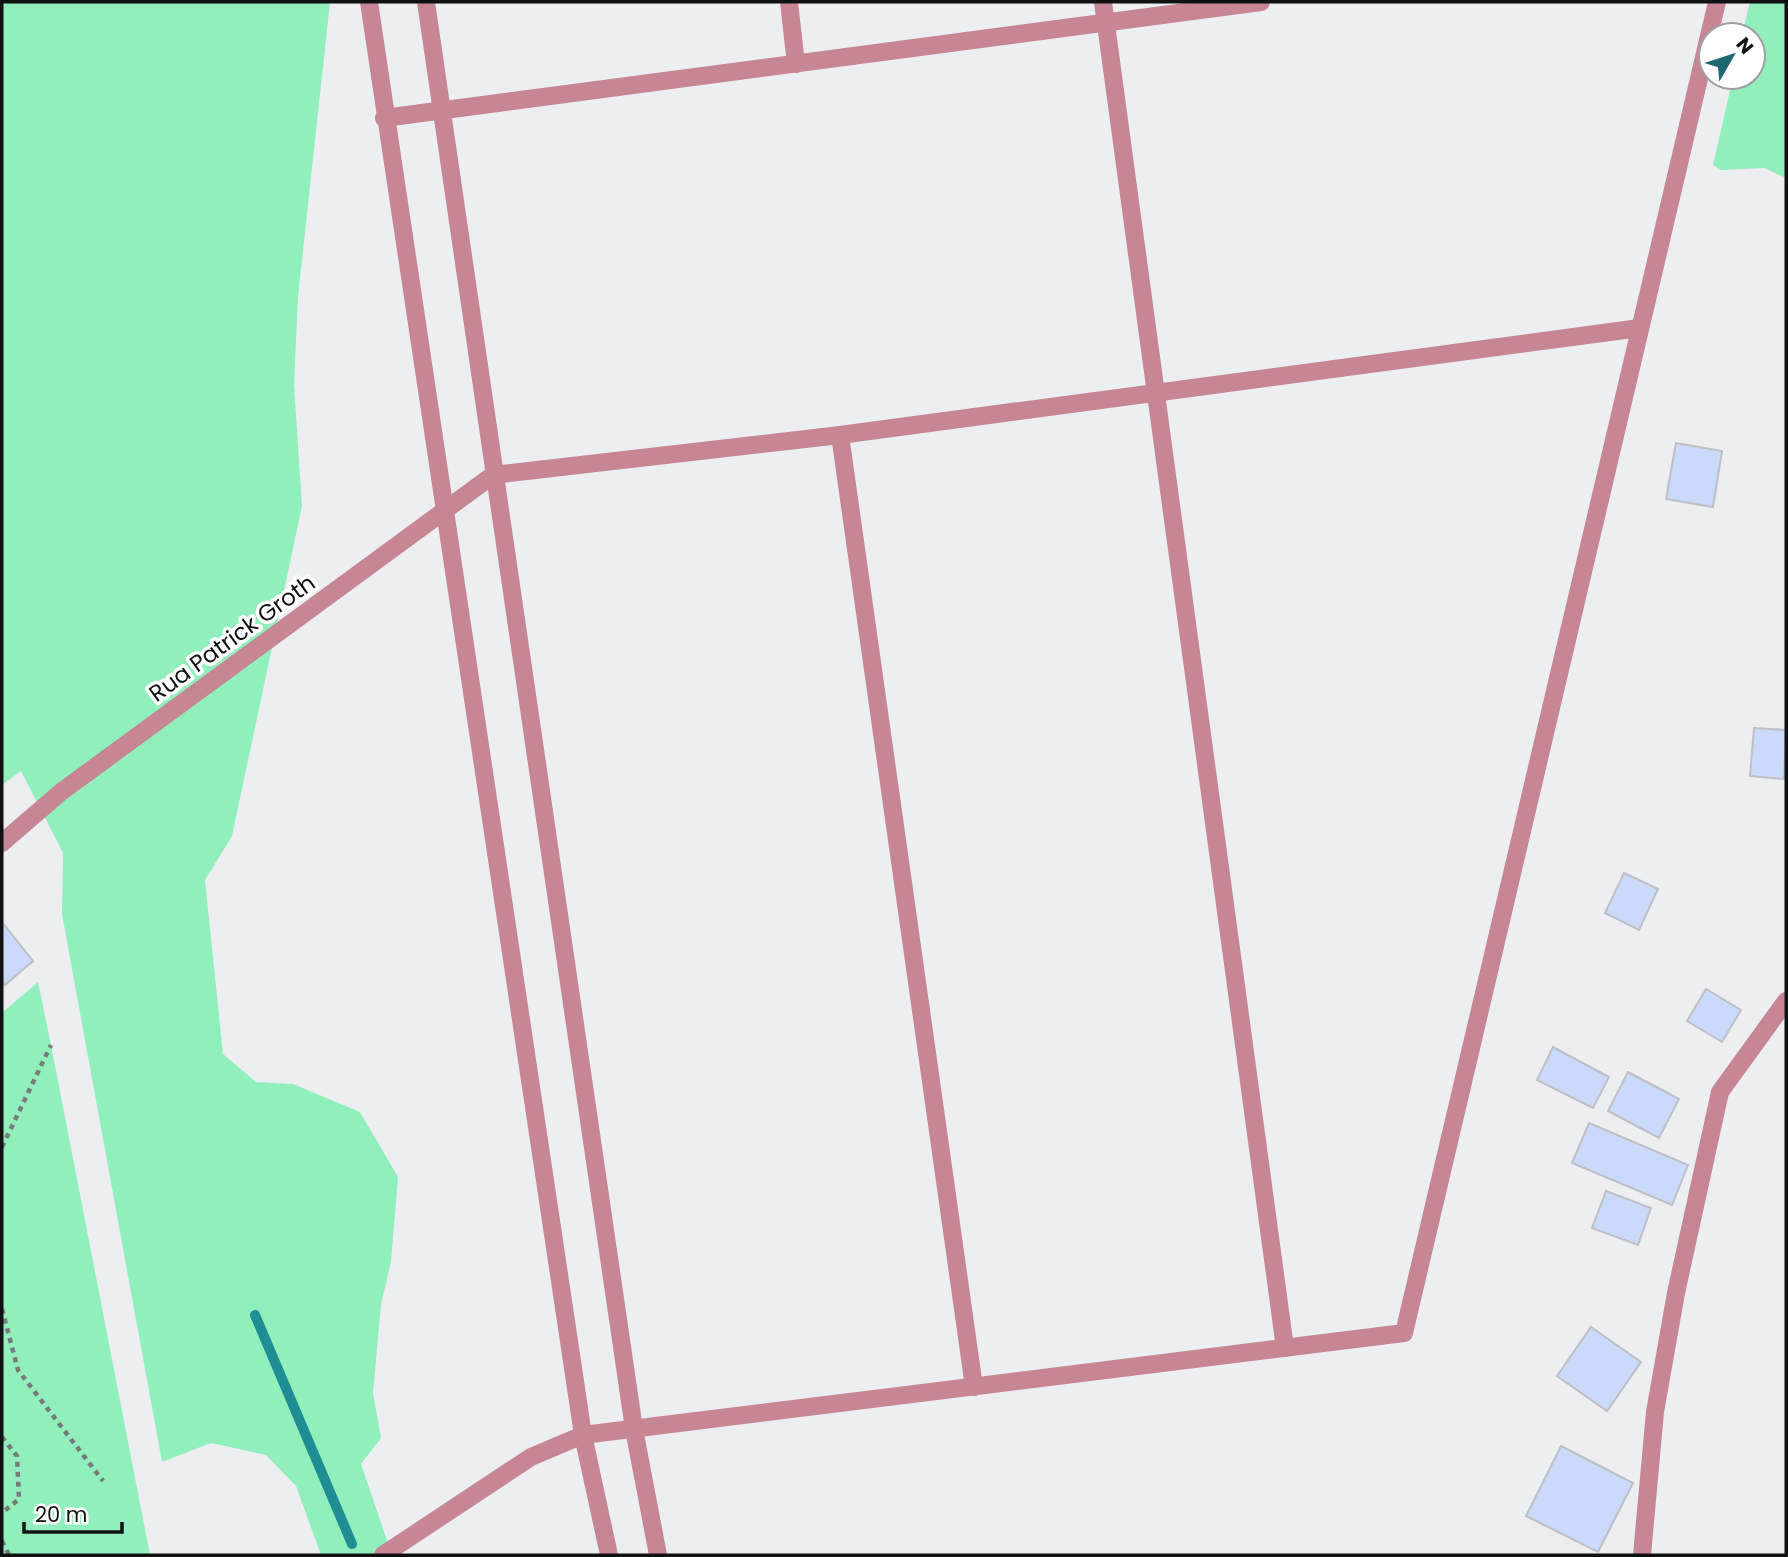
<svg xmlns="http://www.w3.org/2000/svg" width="1788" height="1557" font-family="Poppins,sans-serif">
	<rect width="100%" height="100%" fill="#eceef2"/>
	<g fill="#91efbb">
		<polygon points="2,2 330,2 298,297 294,385 302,506 232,836 205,880 223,1054 256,1082 293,1084 360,1112 398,1177 391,1262 381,1304 373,1393 381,1438 361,1464 392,1555 321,1555 296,1486 266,1455 211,1443 162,1462 62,914 63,853 21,771 2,785"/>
		<polygon points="1750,2 1786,2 1786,178 1764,168 1721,170 1713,165 1733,77 1753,77 1753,35 1742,35"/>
		<polygon points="38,982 51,1045 150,1555 2,1555 2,1013"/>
	</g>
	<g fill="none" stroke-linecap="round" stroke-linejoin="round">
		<polyline stroke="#1f8d94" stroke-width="10" points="255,1315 352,1544"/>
	</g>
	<g fill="#cadafb" stroke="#bec0c4" stroke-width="2">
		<polygon points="1676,443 1722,451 1713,507 1666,499"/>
		<polygon points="1754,728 1786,730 1784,779 1750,776"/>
		<polygon points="1624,873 1658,889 1639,930 1605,913"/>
		<polygon points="2,922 33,961 5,985 2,981"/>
		<polygon points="1706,989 1741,1010 1722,1042 1687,1021"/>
		<polygon points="1553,1047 1609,1077 1593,1108 1537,1080"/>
		<polygon points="1628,1072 1679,1099 1659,1138 1608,1111"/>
		<polygon points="1589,1123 1688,1165 1672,1205 1572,1163"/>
		<polygon points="1606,1191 1651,1208 1638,1245 1592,1228"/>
		<polygon points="1591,1327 1641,1362 1607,1411 1557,1376"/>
		<polygon points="1561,1446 1633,1483 1598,1552 1526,1516"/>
	</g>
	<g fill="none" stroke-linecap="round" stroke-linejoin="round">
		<g stroke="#787a7c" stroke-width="4.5" stroke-dasharray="5 5" stroke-linecap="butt">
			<polyline points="2,1147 51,1045"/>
			<polyline points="2,1309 18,1370 103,1481"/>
			<polyline points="2,1437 17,1456 19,1499 2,1513"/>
			<polyline points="2,1541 9,1555"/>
		</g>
		<g stroke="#c68693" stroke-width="18">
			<polyline points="369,2 583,1435 609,1555"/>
			<polyline points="426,2 634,1429 658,1555"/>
			<polyline points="789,2 796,64"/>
			<polyline points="1103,2 1285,1348"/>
			<polyline points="384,118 1261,2"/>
			<polyline points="840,435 974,1387"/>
			<polyline points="2,843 61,792 493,475 840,435 1640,328"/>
			<polyline points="383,1555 531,1457 583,1435 1404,1333 1717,2"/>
			<polyline points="1642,1555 1655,1412 1676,1293 1720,1092 1786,1001"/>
		</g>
	</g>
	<g text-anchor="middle" stroke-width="7" stroke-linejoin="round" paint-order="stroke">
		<g font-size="23" fill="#101112" stroke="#fff">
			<text transform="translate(232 638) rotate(-36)" y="8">Rua Patrick Groth</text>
		</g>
	</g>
	<rect width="1788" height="1557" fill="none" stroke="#101112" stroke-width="7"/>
	<g transform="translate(1732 56) rotate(51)"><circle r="33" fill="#ffffff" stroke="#9fa0a0" stroke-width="2"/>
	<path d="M0-5L12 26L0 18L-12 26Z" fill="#1e6872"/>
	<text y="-10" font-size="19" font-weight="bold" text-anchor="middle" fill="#101112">N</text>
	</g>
	<path d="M24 1522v10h98v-10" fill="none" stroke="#101112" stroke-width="3.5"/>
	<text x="35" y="1522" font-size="21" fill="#101112" stroke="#ffffff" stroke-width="5" paint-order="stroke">20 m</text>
</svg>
